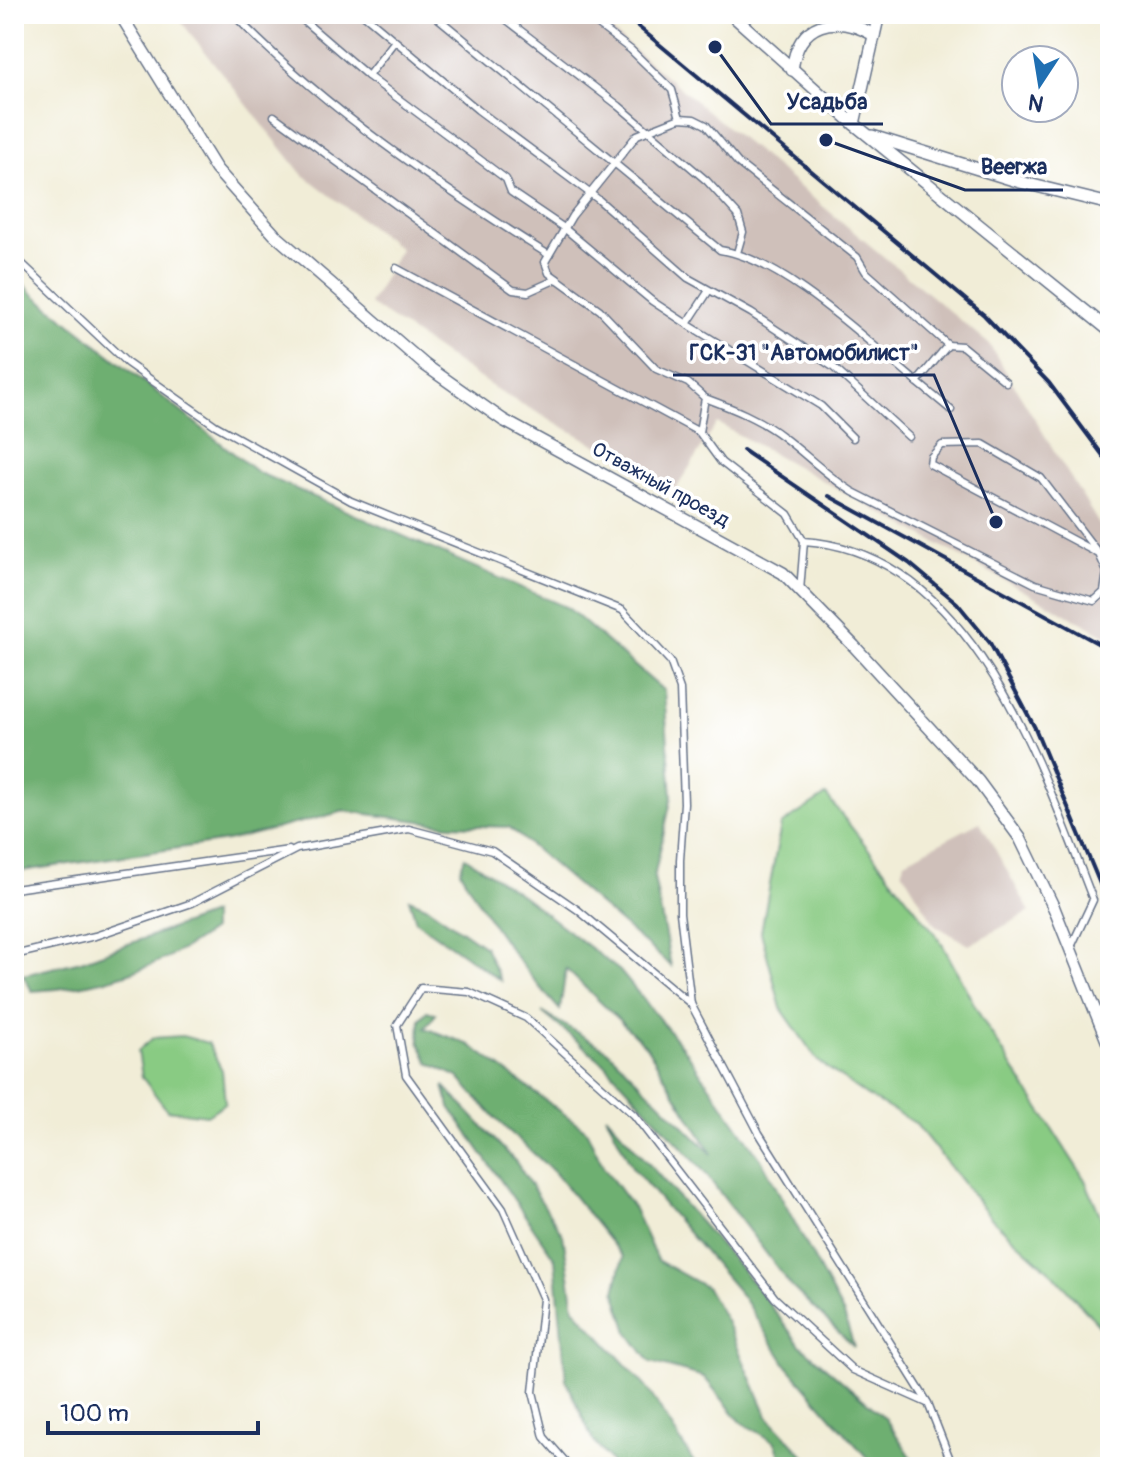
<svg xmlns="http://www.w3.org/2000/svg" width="1124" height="1481" font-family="Pangolin,sans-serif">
	<rect width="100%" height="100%" fill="#fff"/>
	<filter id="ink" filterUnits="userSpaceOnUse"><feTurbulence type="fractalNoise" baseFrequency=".0125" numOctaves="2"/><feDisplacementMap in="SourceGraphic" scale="16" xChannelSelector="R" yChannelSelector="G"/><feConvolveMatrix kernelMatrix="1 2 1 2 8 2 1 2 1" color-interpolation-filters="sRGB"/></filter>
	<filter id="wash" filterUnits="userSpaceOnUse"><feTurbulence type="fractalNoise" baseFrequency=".006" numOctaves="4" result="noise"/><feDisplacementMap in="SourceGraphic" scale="32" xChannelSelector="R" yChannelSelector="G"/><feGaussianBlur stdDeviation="1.8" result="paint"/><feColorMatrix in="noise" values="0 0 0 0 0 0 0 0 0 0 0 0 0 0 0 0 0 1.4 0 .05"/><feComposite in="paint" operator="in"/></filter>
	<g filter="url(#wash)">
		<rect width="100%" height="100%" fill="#f1edd7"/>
		<g fill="#cfc0ba">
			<polygon points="175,14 591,14 989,344 1110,542 1110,638 717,423 676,489 500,392 370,304 400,249 301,173"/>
			<polygon points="980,822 1030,912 969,945 935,925 902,870 905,861"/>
		</g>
		<g fill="#89cb83" stroke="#527d70" stroke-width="2">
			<polygon points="826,795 940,940 982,1019 1085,1180 1110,1238 1110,1337 1053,1274 992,1219 915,1123 867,1096 818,1061 781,1008 761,932 781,825"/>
			<polygon points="182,1036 208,1043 222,1070 225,1103 207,1115 167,1110 142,1077 138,1051 153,1038"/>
		</g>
		<g fill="#6eaf71" stroke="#446f68" stroke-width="2">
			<polygon points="14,274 32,293 257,472 568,608 664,691 672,796 654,877 671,966 509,827 449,825 345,811 227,841 14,872"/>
			<path d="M465,857L523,896L620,971L684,1049L762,1161L844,1315L854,1347L792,1287L701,1168L605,1064L542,1012L607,1050L712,1154L646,1046L566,969L560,1010C520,967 489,922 460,871Z"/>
			<polygon points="409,899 426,906 485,947 500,980 416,921"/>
			<path d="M212,914V930C160,969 96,988 32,991L23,975L81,961Z"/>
			<polygon points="427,1011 436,1014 425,1028 470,1045 586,1130 604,1168 634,1209 657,1260 707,1288 726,1321 768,1417 815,1467 784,1467 775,1442 741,1422 704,1377 650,1362 628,1332 615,1291 623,1257 555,1173 496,1119 458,1077 429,1063 419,1042 420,1019"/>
			<polygon points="444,1086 516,1162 563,1235 574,1308 647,1388 697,1467 615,1467 593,1440 566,1380 555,1259 450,1107"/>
			<polygon points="606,1115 754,1284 800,1345 885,1418 918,1467 875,1467 787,1366 742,1296 632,1167"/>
		</g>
	</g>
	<g filter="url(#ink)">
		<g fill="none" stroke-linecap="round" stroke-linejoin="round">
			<g stroke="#667288" stroke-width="9">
				<g id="lane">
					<path d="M233,14C325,109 437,185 549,255"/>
					<polyline points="296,14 368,76"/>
					<polyline points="363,14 478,110 599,200 688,278 751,313 833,367 909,437"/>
					<path d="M433,14L720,250C783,259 867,341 917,382"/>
					<polyline points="499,14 619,106 707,181 738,215 743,232 737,253"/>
					<polyline points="584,14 631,50 672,90 680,118"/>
					<polyline points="394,42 368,76 506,179 511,192 564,228 652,301 687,324"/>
					<polyline points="274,116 513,290 528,292 557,279"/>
					<polyline points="14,256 127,363 215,425 351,501 622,610 670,661 680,689 684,803 680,860 680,913 691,1004 759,1133 928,1403 953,1467"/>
					<polyline points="396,268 699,432 721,462 788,514 804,541 800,591"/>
					<polyline points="708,292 687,324 821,406 853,438"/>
					<polyline points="948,345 962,346 1006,382"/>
					<path d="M705,398C732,408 760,419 783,437C807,455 827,476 853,492L1035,584L1094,601L1104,592L1107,572L1099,554L1041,478L983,444L942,445L931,457L930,464L1099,554"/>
					<polyline points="699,432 705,398 688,383 656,369 600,310 549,273 545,262 572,216 637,135 680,118 694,119 706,125 738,163 857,257 866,272 948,345 917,382 951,410"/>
					<path d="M804,541C973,552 1041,767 1093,900L1070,949"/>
					<polyline points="14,889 289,850"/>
					<polyline points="14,955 95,936 192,903 297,849 409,829 492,851 578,910 691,1004"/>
					<polyline points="570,1467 544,1437 533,1392 543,1299 503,1209 406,1075 397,1025 421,988 469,992 526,1018 634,1115 775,1298 853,1370 927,1403"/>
				</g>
			</g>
			<g stroke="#667288" stroke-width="14">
				<g id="street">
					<polyline points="120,14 216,169 275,235 425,365 503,420 783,573 854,646 978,781 1020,838 1054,908 1110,1048"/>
					<polyline points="731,14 854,124 1110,331"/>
					<path d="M792,70C798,21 835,13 874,35"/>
					<polyline points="854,124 879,14"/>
					<polyline points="872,136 1020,182 1110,204"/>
				</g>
			</g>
			<use href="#lane" stroke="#fff" stroke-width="6"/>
			<use href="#street" stroke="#fff" stroke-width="11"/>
			<g stroke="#1b2f5e" stroke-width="4">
				<polyline points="623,14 984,315 1049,383 1110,465"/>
				<polyline points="743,450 909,563 957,603 990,643 1035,728 1110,908"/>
				<polyline points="829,496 1110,650"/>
			</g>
		</g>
	</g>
	<g text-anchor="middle" stroke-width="7" stroke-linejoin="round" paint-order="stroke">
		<g font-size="20" fill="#1b2f5e" stroke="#fff">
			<text transform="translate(661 484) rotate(29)" y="7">Отважный проезд</text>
		</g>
	</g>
	<path fill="none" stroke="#1b2f5e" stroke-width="3" d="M715 47L771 124H883M826 140L965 190H1063M996 522L934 375H673"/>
	<g fill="#1b2f5e" stroke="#fff" stroke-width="3">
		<circle cx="715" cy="47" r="8"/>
		<circle cx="826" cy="140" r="8"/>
		<circle cx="996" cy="522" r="8"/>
	</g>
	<g font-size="22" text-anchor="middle" font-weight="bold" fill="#1b2f5e" stroke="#fff" stroke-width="7" stroke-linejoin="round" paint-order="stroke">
		<text x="827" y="109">Усадьба</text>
		<text x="1014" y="174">Beerжа</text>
		<text x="804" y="360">ГСК-31 "Автомобилист"</text>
	</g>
	<rect width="1124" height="1481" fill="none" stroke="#fff" stroke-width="48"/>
	<g transform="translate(1040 84) rotate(192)"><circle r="38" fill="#ffffff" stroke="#a4acbf" stroke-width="2"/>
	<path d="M0-6L14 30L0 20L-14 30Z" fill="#1f6fb2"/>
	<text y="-12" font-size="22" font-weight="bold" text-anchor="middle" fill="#1b2f5e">N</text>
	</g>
	<path d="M48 1421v12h210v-12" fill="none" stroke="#1b2f5e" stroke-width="4"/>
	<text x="60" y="1421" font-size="24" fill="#1b2f5e" stroke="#ffffff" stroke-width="6" paint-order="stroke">100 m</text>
</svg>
